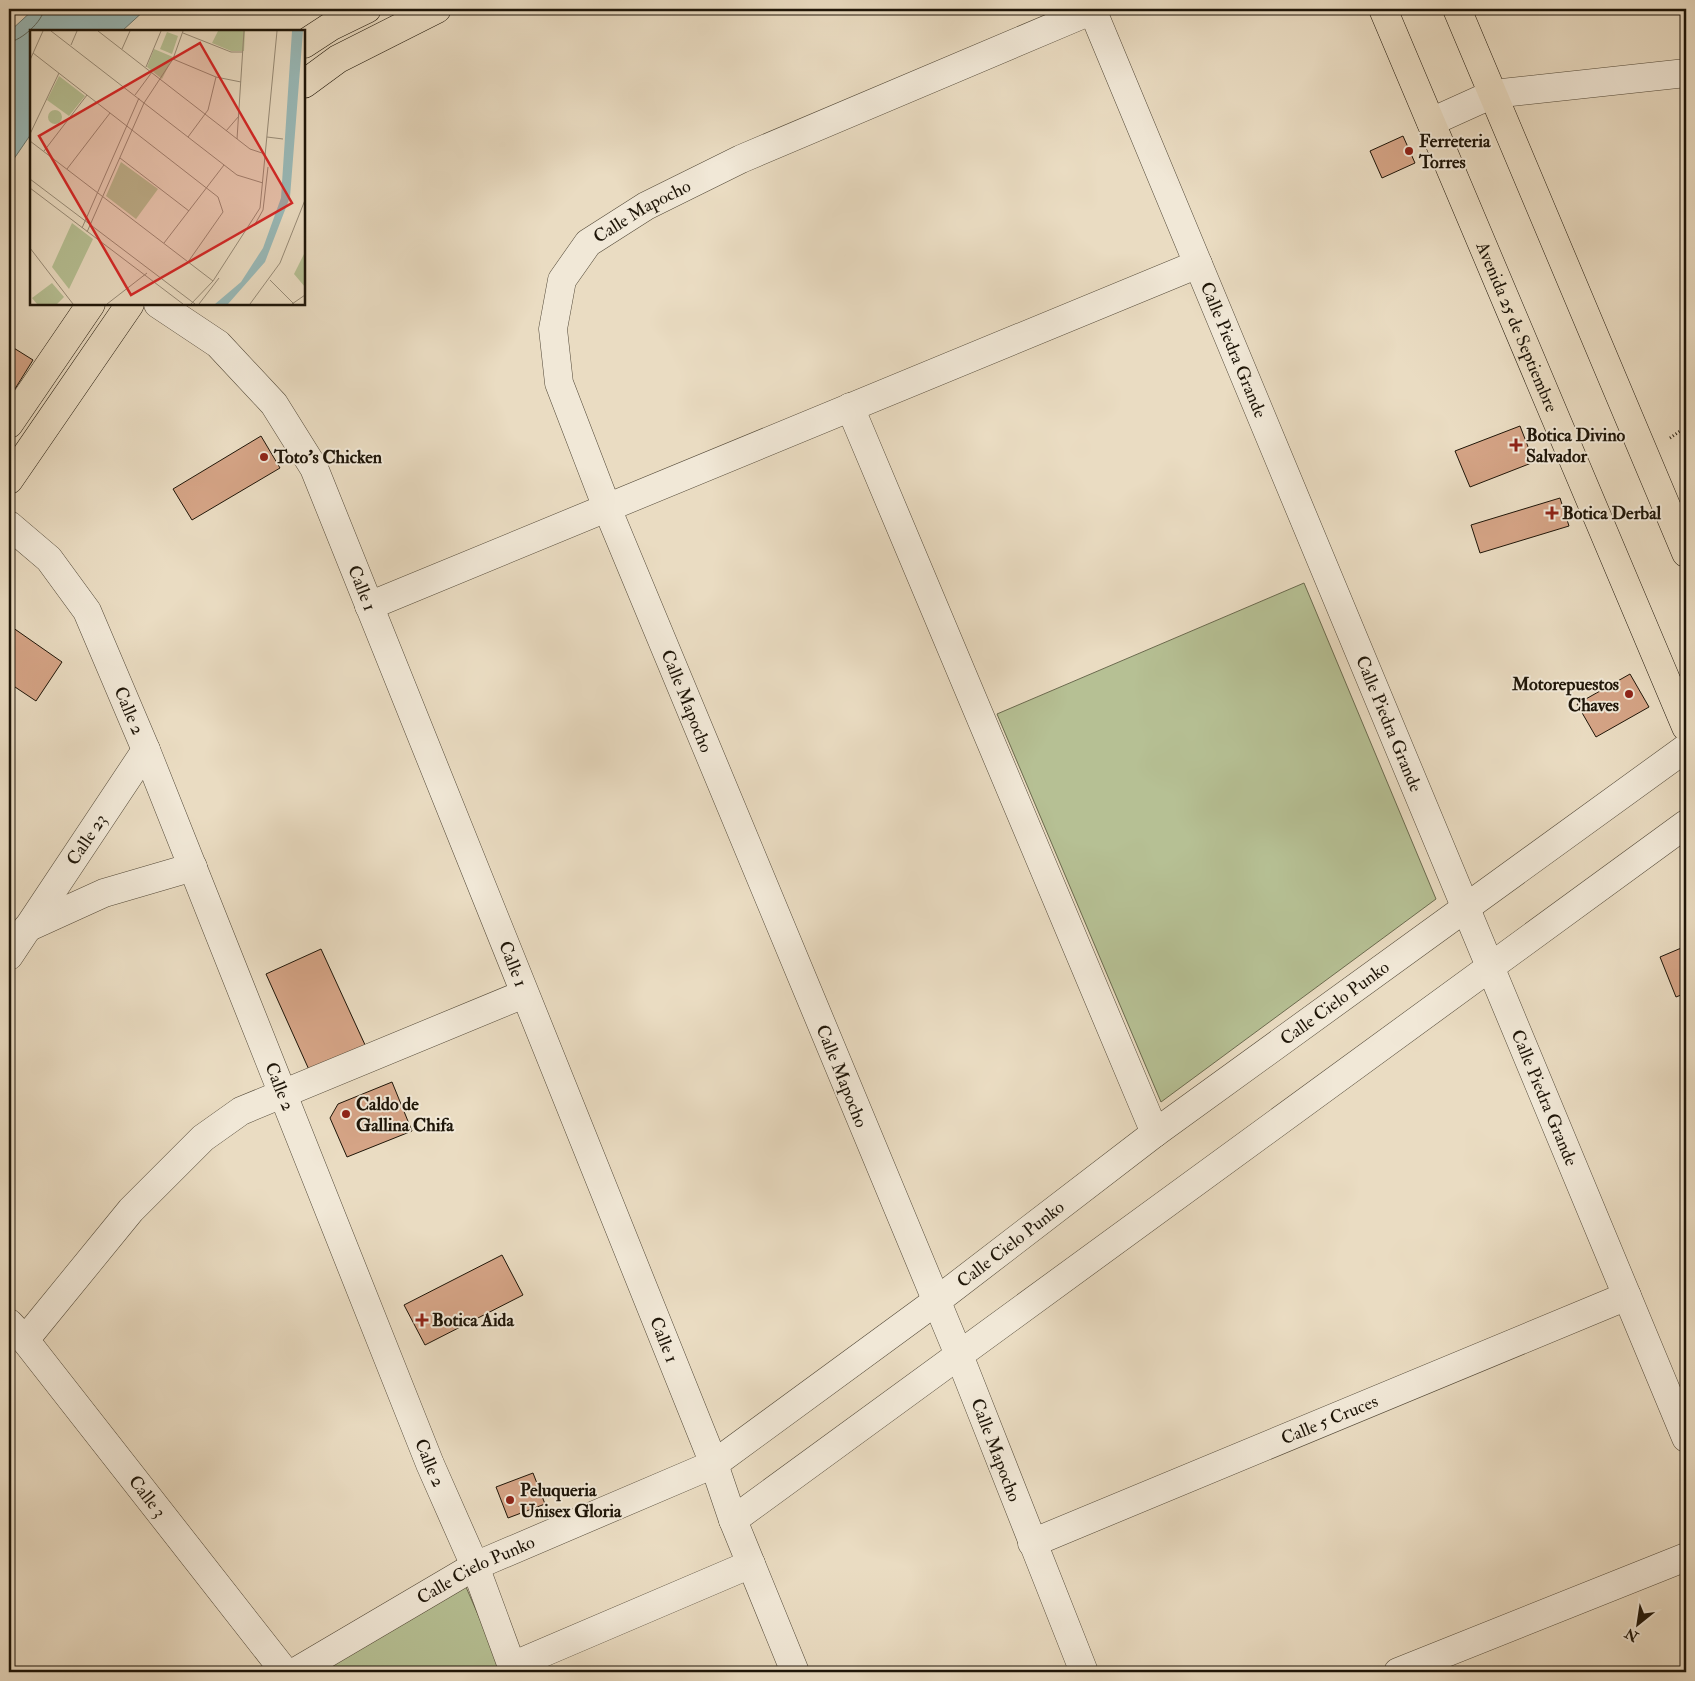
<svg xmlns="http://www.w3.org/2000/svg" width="1695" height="1681" font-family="'IM FELL Double Pica',serif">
	<rect width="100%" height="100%" fill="#eadcc2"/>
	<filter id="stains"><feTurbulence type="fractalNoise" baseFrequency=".004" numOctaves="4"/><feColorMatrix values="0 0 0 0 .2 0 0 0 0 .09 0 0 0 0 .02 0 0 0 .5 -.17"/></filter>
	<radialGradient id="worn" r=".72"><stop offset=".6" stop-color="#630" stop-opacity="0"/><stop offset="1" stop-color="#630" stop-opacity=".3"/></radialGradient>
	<g fill="#b6c094" stroke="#6a6a4e">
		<polygon points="1304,583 1436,899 1161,1102 997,714"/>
		<polygon points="459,1571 503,1672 307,1672"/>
	</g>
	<polygon fill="#99bab9" stroke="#687872" points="34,9 146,9 122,31 31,31 31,134 9,166 9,32"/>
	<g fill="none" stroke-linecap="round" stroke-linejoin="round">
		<path stroke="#5c6860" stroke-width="1" d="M9,42C21,41 43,21 44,9"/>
	</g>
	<g fill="#d5a486" stroke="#1e1508">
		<polygon points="1403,136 1415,163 1382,178 1370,151"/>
		<polygon points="9,345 33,360 13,392 9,389"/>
		<polygon points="1520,426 1534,462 1470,487 1455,451"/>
		<polygon points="261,436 280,468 192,520 173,489"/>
		<polygon points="1560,498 1569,526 1480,553 1471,525"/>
		<polygon points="9,625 62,662 36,701 9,683"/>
		<polygon points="1630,674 1649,707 1596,737 1577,704"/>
		<polygon points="1686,946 1686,993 1676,997 1660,957"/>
		<polygon points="321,949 366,1047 310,1072 266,974"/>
		<polygon points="392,1082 412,1131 347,1157 330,1118 338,1104"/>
		<polygon points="502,1255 523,1295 425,1345 404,1305"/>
		<polygon points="533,1473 545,1504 508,1518 496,1487"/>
	</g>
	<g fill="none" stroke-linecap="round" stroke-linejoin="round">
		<g stroke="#514736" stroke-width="29">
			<g id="minor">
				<path id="s1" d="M1092,9L1686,1438"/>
				<polyline points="1431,122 1493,94 1686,73"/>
				<path id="s2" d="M158,304L218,344L274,404L314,468L714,1464L733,1520L795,1672"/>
				<polyline points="850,407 1155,1133"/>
				<path id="s3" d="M9,525L49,559L87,611L146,750L430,1464L475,1566L514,1672"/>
				<polyline points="369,606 1198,264"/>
				<polyline points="27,928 104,893 193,867"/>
				<path id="s4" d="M9,956L146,750"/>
				<path id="s5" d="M9,1323L25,1340L285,1672"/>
				<polyline points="25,1340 131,1210 203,1138 241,1111 524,994"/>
				<polyline points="733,1520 1686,824"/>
				<path id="s6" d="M1032,1543L1627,1296"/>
				<polyline points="512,1666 751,1564"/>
				<path id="s7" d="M295,1672L475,1566L714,1464L935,1302L1155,1133L1686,748"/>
				<path id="s8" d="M1084,1672L959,1355L607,508L559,383L553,329L562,280L588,243L646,206L741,159L1093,10"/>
				<polyline points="1398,1672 1686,1557"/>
			</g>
		</g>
		<g stroke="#1e1508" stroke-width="29">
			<g id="major">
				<path id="s9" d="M1383,9L1686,727"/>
				<polyline points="1457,9 1686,553"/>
				<polyline points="304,44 330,27 367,9"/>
				<polyline points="304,84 338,59 437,9"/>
				<polyline points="9,424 91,304"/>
				<polyline points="9,480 130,304"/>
			</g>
		</g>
		<polyline stroke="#1e1508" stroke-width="3" stroke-dasharray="1 2.5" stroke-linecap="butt" points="1670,438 1686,427"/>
		<use href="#minor" stroke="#f1e8d7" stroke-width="28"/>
		<use href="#major" stroke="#eadcc2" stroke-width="28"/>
	</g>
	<g fill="#8f2418" stroke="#f1e8d7" stroke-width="2">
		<circle cx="1409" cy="151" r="5"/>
		<path d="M1513.5 437.5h5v5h5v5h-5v5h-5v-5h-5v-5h5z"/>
		<circle cx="264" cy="457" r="5"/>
		<path d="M1549.5 505.5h5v5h5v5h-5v5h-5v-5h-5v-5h5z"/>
		<circle cx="1629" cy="694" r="5"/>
		<circle cx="346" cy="1114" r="5"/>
		<path d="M419.5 1312.5h5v5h5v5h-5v5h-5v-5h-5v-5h5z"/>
		<circle cx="510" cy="1500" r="5"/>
	</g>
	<g text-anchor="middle" stroke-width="4" stroke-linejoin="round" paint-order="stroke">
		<g font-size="18" font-weight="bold" fill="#1e1508" stroke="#f1e8d7" text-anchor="start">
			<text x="1419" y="147">Ferreteria<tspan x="1419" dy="21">Torres</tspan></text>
			<text x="1526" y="441">Botica Divino<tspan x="1526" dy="21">Salvador</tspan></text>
			<text x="274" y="463">Toto's Chicken</text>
			<text x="1562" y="519">Botica Derbal</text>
			<text x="1619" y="690" text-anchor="end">Motorepuestos<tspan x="1619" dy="21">Chaves</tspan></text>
			<text x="356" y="1110">Caldo de<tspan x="356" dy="21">Gallina Chifa</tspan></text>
			<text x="432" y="1326">Botica Aida</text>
			<text x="520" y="1496">Peluqueria<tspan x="520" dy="21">Unisex Gloria</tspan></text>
		</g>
		<g font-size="18" fill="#1e1508" stroke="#f1e8d7">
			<text dy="6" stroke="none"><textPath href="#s8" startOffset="1604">Calle Mapocho</textPath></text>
			<text dy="6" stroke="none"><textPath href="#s9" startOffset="345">Avenida 25 de Septiembre</textPath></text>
			<text dy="6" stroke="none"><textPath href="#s1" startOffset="369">Calle Piedra Grande</textPath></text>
			<text dy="6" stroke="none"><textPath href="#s2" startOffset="359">Calle 1</textPath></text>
			<text transform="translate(687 701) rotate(68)" y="6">Calle Mapocho</text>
			<text dy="6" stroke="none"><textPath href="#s3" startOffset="225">Calle 2</textPath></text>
			<text dy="6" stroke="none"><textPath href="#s1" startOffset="774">Calle Piedra Grande</textPath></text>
			<text dy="6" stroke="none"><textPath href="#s4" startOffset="140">Calle 23</textPath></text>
			<text dy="6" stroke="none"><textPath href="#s2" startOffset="764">Calle 1</textPath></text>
			<text dy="6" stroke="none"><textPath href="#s7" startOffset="1242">Calle Cielo Punko</textPath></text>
			<text transform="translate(842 1076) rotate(68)" y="6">Calle Mapocho</text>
			<text dy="6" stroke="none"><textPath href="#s3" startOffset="630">Calle 2</textPath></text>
			<text dy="6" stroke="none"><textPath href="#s1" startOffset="1179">Calle Piedra Grande</textPath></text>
			<text dy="6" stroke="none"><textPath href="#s7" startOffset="838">Calle Cielo Punko</textPath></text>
			<text dy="6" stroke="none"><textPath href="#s2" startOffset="1169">Calle 1</textPath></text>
			<text dy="6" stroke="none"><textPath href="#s6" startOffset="322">Calle 5 Cruces</textPath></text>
			<text transform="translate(996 1450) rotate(69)" y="6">Calle Mapocho</text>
			<text dy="6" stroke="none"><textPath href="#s3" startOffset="1035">Calle 2</textPath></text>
			<text dy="6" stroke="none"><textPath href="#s5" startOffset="222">Calle 3</textPath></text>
			<text dy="6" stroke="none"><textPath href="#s7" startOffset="208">Calle Cielo Punko</textPath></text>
		</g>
	</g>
	<g transform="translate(30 30)">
		<rect width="275" height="275" fill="#eadcc2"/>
		<path d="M188,1H215L214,21H201L182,13ZM137,2L148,6L142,24L130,19ZM124,19L143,27L132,49L117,37ZM29,46L55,66L39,86L17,70ZM18 87a7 7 0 1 1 14 0a7 7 0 1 1-14 0ZM91,132L128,159L106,189L76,166ZM42,193L63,209L39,259L22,237ZM275,222V257L264,244ZM22,253L34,267L27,274H7L2,268Z" fill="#b6c094"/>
		<path d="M262,1H273L260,167L235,232L198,274H185L211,252L233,218L251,168Z" fill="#99bab9"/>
		<path fill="none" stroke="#988c78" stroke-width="1" d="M21,1L207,145L233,153M68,1L220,119L235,124M153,3L201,22H213M41,15L47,1M92,19L100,1M3,23L188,167L193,182L158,232M143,29L186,47L211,52M0,30L13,1M116,37L131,1M105,65L122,42M196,101L209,86M0,104L29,43M158,107L178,80L186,47M237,107L253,109M207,109L214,1M0,111L183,251M14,121L57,65M90,128L159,181M37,139L80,83M0,149L165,274M0,158L153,274M224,196L233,180L238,137M52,198L109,68M57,202L114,73L143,29L153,1M134,213L194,135M0,218L43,274M240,250L264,274M77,274L117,243M161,274L183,251L230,178L247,1M169,274L189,248M220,274L250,233L275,170M262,274L275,265"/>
		<path fill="#d62828" fill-opacity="0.15" stroke="#d62828" stroke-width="2.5" d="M170,13L262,173L101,265L9,106Z"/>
		<rect width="275" height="275" fill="none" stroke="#1e1508" stroke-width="2.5"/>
	</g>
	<rect width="1695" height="1681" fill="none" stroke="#eadcc2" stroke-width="30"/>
	<rect x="10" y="10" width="1675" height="1661" fill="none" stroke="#1e1508" stroke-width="2.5"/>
	<rect x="15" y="15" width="1665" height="1651" fill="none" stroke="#1e1508"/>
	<g transform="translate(1638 1624) rotate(210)" stroke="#f1e8d7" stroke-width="4" paint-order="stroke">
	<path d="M0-4L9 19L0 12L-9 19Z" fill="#1e1508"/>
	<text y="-8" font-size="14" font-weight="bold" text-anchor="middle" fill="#1e1508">N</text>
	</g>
	<rect width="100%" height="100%" filter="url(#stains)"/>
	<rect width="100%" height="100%" fill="url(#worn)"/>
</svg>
